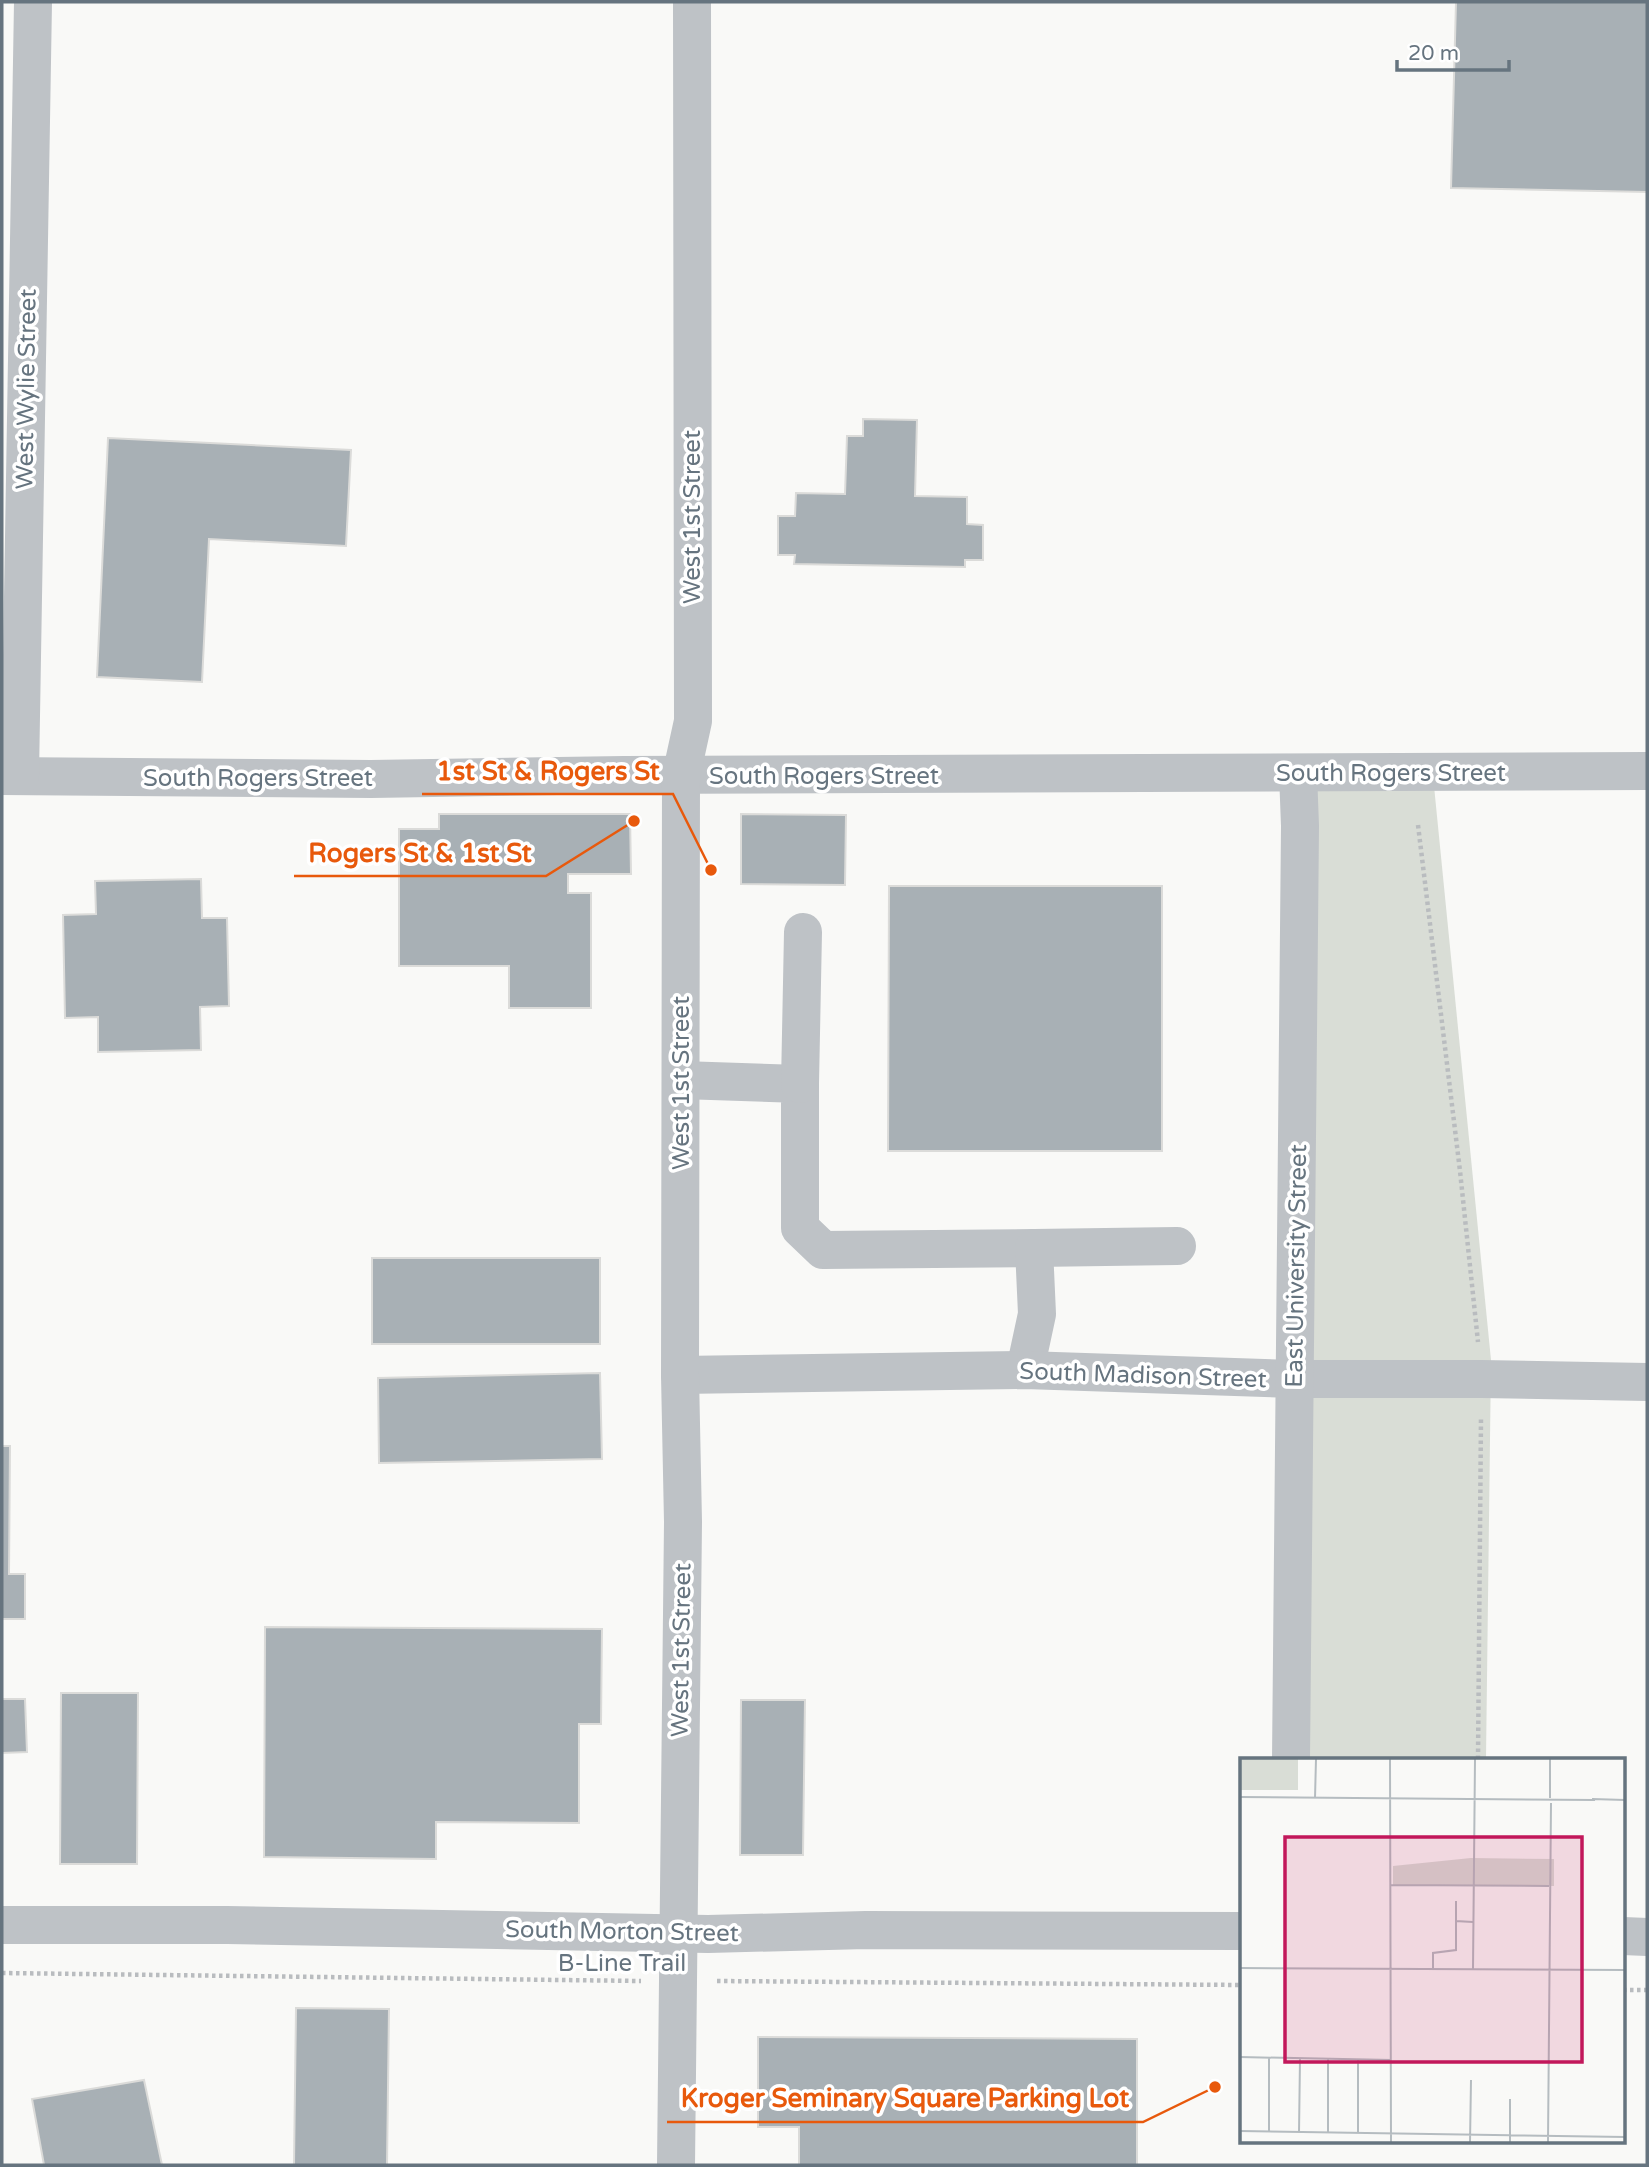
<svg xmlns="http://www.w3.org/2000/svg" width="1649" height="2167" font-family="'Varela Round',sans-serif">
	<rect width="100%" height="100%" fill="#f9f9f7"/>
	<polygon fill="#d9ddd6" points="1298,786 1434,786 1491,1360 1486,1759 1292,1759"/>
	<g fill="#a8b0b5" stroke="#dbdbd9" stroke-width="2">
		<polygon points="1456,2 1647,2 1647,192 1451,188"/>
		<polygon points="863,419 917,420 915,496 967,497 967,524 983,525 983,560 965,560 965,567 794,564 795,555 778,555 778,516 795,516 796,493 845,494 847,436 863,436"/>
		<polygon points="108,438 351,450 346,546 209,539 202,682 97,677"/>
		<polygon points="439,814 630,814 631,874 568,874 568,893 591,893 591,1008 509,1008 509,966 399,966 399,829 439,829"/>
		<polygon points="741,814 846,815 845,885 741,884"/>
		<polygon points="201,879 202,918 227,918 229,1006 200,1007 201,1050 98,1052 98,1017 65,1018 63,915 96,914 95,881"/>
		<polygon points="889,886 1162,886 1162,1151 888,1151"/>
		<rect x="372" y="1258" width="228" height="86"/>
		<polygon points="600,1373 602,1459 379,1463 378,1378"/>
		<polygon points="2,1446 10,1446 9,1574 25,1574 25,1619 2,1619"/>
		<polygon points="265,1627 602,1629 601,1724 579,1724 579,1823 436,1822 436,1859 264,1857"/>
		<polygon points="61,1693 138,1693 137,1864 60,1864"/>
		<polygon points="2,1699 25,1699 27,1752 2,1753"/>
		<polygon points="741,1700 805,1700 803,1855 740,1855"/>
		<polygon points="296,2008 389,2009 387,2165 294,2165"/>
		<polygon points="758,2037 1137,2039 1137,2165 799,2165 799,2127 758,2127"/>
		<polygon points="144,2080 162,2165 44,2165 32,2099"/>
	</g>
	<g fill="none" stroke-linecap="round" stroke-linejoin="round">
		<g stroke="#b9bcbf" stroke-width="4.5" stroke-dasharray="3.5 3.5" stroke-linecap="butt">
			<polyline points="1418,825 1460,1171 1478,1342"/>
			<polyline points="1478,1759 1481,1417"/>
			<polyline points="2,1973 641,1981"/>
			<polyline points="717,1981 1241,1985"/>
			<polyline points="1623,1990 1647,1990"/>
		</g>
		<g stroke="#bec2c6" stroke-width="38">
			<polyline points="2,776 371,779 624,775 1647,771"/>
			<polyline points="20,776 33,2"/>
			<polyline points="681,1080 800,1084 800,1228 823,1250 1034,1248"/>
			<polyline points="800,1084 803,932"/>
			<polyline points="1025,1370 1037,1314 1034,1248 1177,1246"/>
			<polyline points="680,1375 1025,1370 1294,1379 1481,1379 1647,1382"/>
			<polyline points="1291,1759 1300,826 1298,773"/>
			<polyline points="2,1925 227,1925 708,1934 866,1930 1241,1931"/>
			<polyline points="1623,1936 1647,1937"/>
			<polyline points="676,2165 683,1522 680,1375 681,776 693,721 692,2"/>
		</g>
	</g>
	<g text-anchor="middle" stroke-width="7" stroke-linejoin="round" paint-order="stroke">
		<g font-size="24" fill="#66747f" stroke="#fff">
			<text transform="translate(26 389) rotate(-89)" y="8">West Wylie Street</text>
			<text transform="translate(692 517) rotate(-90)" y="8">West 1st Street</text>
			<text x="1391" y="781">South Rogers Street</text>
			<text x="824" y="784">South Rogers Street</text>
			<text x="258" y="786">South Rogers Street</text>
			<text transform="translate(681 1083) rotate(-90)" y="8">West 1st Street</text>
			<text transform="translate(1296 1266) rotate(-89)" y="8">East University Street</text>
			<text transform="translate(1143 1375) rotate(2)" y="8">South Madison Street</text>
			<text transform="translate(681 1650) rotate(-89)" y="8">West 1st Street</text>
			<text transform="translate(622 1931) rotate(1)" y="8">South Morton Street</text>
			<text x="622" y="1971">B-Line Trail</text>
		</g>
	</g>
	<g transform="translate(1240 1758)">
		<rect width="385" height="385" fill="#f9f9f7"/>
		<path d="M0,1H58V32H0ZM231,100L314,101V128L153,127V108Z" fill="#d9ddd6"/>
		<path fill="none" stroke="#b5bcc0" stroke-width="2" d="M150,1L151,384M0,39L355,42M75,40L76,1M310,40V1M352,41L385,42M151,127L309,128M216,143V163L233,164M0,210L385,212M193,211V195L216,192V163M233,211L235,1M0,299L151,302M270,341V384M0,373L385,379M29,374V299M59,375L60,300M88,375V300M118,375V301M230,384L231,322M308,384L311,45"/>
		<path fill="#c2185b" fill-opacity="0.15" stroke="#c2185b" stroke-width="3.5" d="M45,79H342V304H45Z"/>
		<rect width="385" height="385" fill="none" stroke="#66747f" stroke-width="3.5"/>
	</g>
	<path fill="none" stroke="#e8590c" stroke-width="2.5" d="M711 870L673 794H422M634 821L546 876H294M1215 2087L1143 2122H667"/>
	<g fill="#e8590c" stroke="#fff" stroke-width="2.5">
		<circle cx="711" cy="870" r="7"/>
		<circle cx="634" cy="821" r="7"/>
		<circle cx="1215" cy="2087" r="7"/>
	</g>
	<g font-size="26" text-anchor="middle" font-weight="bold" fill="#e8590c" stroke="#fff" stroke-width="7" stroke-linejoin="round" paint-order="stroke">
		<text x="548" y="780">1st St &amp; Rogers St</text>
		<text x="420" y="862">Rogers St &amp; 1st St</text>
		<text x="905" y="2107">Kroger Seminary Square Parking Lot</text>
	</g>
	<rect width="1649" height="2167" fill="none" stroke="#66747f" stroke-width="7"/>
	<path d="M1397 60v10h112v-10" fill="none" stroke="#66747f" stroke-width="3.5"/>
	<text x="1408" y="60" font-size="21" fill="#66747f" stroke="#ffffff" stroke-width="5" paint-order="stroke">20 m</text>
</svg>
